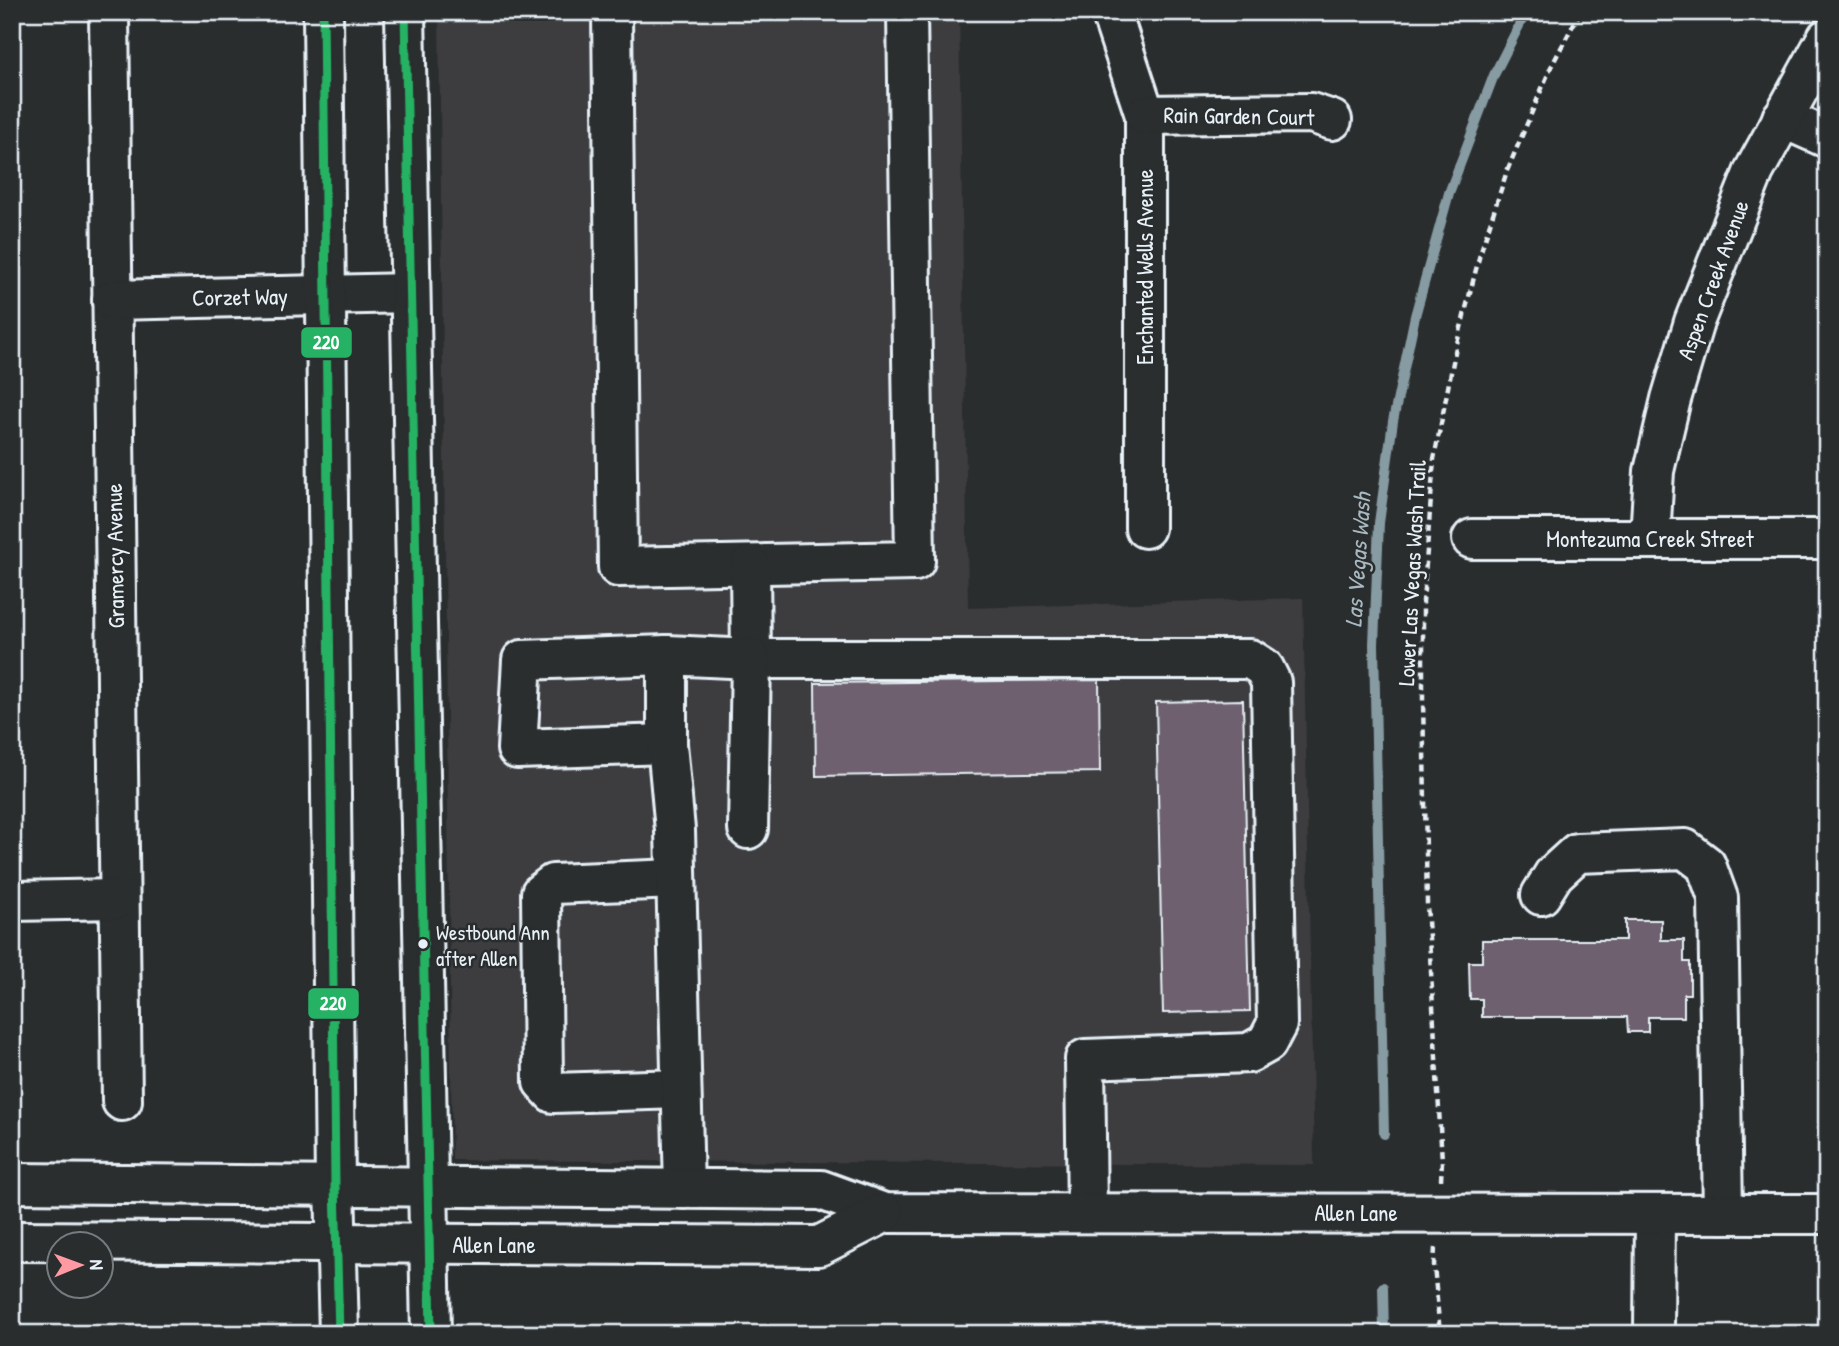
<svg xmlns="http://www.w3.org/2000/svg" width="1839" height="1346" font-family="'Patrick Hand',sans-serif">
	<rect width="100%" height="100%" fill="#2a2d2e"/>
	<filter id="ink" filterUnits="userSpaceOnUse"><feTurbulence type="fractalNoise" baseFrequency=".0143" numOctaves="2"/><feDisplacementMap in="SourceGraphic" scale="14" xChannelSelector="R" yChannelSelector="G"/><feConvolveMatrix kernelMatrix="1 2 1 2 8 2 1 2 1" color-interpolation-filters="sRGB"/></filter>
	<g filter="url(#ink)">
		<polygon fill="#3e3d41" points="439,12 959,12 968,608 1303,598 1314,1165 452,1160"/>
		<g fill="none" stroke-linecap="round" stroke-linejoin="round">
			<g stroke="#879ba3" stroke-width="10">
				<polyline points="1384,1134 1374,644 1379,523 1393,421 1415,316 1449,193 1494,75 1526,12"/>
				<polyline points="1383,1287 1384,1334"/>
			</g>
		</g>
		<g fill="#6e616e" stroke="#e8f1f8" stroke-width="2">
			<polygon points="1099,680 1100,772 816,776 815,683"/>
			<polygon points="1243,700 1250,1011 1163,1013 1156,702"/>
			<polygon points="1625,920 1661,920 1661,940 1684,940 1684,962 1690,962 1690,994 1684,994 1684,1017 1648,1017 1648,1032 1628,1032 1627,1017 1482,1017 1482,999 1470,999 1469,962 1482,962 1482,940 1625,940"/>
		</g>
		<g fill="none" stroke-linecap="round" stroke-linejoin="round">
			<g stroke="#e8f1f8" stroke-width="44">
				<g id="minor">
					<polyline points="109,12 122,1101"/>
					<polyline points="612,12 618,567 915,561 907,12"/>
					<polyline points="1111,12 1145,115 1145,528"/>
					<polyline points="1145,115 1311,113 1332,120"/>
					<polyline points="1782,118 1827,138"/>
					<polyline points="112,300 410,293"/>
					<polyline points="1650,538 1654,471 1671,399 1694,322 1754,171 1827,38"/>
					<polyline points="1472,539 1827,539"/>
					<polyline points="750,565 751,659 1250,659 1264,668 1271,682 1277,1024 1267,1043 1249,1053 1085,1059 1087,1213"/>
					<polyline points="667,744 517,749 522,660 667,655"/>
					<polyline points="676,879 553,884 541,893 543,1082 553,1093 681,1089"/>
					<polyline points="1541,895 1554,874 1577,853 1685,849 1706,865 1718,898 1723,1214"/>
					<polyline points="12,901 119,899"/>
					<polyline points="684,1189 675,830 667,744 667,655 751,659 748,829"/>
					<polyline points="1654,1334 1655,1214"/>
				</g>
			</g>
			<g stroke="#e8f1f8" stroke-width="44">
				<g id="major">
					<polyline points="323,12 335,1185 339,1334"/>
					<polyline points="405,12 431,1334"/>
					<polyline points="12,1183 821,1190 884,1213 1827,1214"/>
					<polyline points="12,1241 819,1246 884,1213"/>
				</g>
			</g>
			<g stroke="#e8f1f8" stroke-width="4.5" stroke-dasharray="7 5" stroke-linecap="butt">
				<polyline points="1441,1180 1442,1161 1427,903 1423,699 1423,602 1434,459 1456,347 1480,254 1507,171 1551,67 1580,12"/>
				<polyline points="1435,1248 1434,1265 1440,1334"/>
			</g>
			<use href="#minor" stroke="#2a2d2e" stroke-width="38"/>
			<use href="#major" stroke="#2a2d2e" stroke-width="38"/>
			<g stroke="#2a2d2e" stroke-width="14">
				<g id="bus-1">
					<polyline points="323,12 335,1185 339,1334"/>
					<polyline points="405,12 431,1334"/>
				</g>
			</g>
			<use href="#bus-1" stroke="#26b264" stroke-width="9"/>
		</g>
	</g>
	<circle fill="#e8f1f8" stroke="#2a2d2e" stroke-width="2.5" cx="423" cy="944" r="6"/>
	<g text-anchor="middle" stroke-width="5" stroke-linejoin="round" paint-order="stroke">
		<g font-size="21" fill="#e8f1f8" stroke="#2a2d2e" text-anchor="start">
			<text x="436" y="940">Westbound Ann<tspan x="436" dy="26">after Allen</tspan></text>
		</g>
		<g font-size="23" fill="#e8f1f8" stroke="#2a2d2e">
			<text transform="translate(1239 116) rotate(1)" y="8">Rain Garden Court</text>
			<text transform="translate(1145 267) rotate(-90)" y="8">Enchanted Wells Avenue</text>
			<text transform="translate(1713 280) rotate(-70)" y="8">Aspen Creek Avenue</text>
			<text transform="translate(240 297) rotate(-1)" y="8">Corzet Way</text>
			<text x="1650" y="547">Montezuma Creek Street</text>
			<text transform="translate(115 556) rotate(-91)" y="8">Gramercy Avenue</text>
			<text transform="translate(1412 573) rotate(-87)" y="8">Lower Las Vegas Wash Trail</text>
			<text x="1356" y="1221">Allen Lane</text>
			<text x="494" y="1253">Allen Lane</text>
		</g>
		<g font-size="24" font-style="italic" fill="#a7b8c0" stroke="#2a2d2e">
			<text transform="translate(1358 560) rotate(-86)" y="8">Las Vegas Wash</text>
		</g>
	</g>
	<g stroke="#2a2d2e" stroke-width="2.5">
		<rect x="300" y="326" width="53" height="33" rx="7" fill="#26b264"/>
		<rect x="307" y="987" width="53" height="33" rx="7" fill="#26b264"/>
	</g>
	<g font-size="19" text-anchor="middle" font-weight="bold" fill="#fff">
		<text x="326" y="349">220</text>
		<text x="333" y="1010">220</text>
	</g>
	<rect width="1839" height="1346" fill="none" stroke="#2a2d2e" stroke-width="42"/>
	<rect x="21" y="21" width="1797" height="1304" fill="none" stroke="#e8f1f8" stroke-width="2.5" filter="url(#ink)"/>
	<g transform="translate(80 1265) rotate(89)"><circle r="33" fill="#2a2d2e" stroke="#767b7f" stroke-width="2"/>
	<path d="M0-5L12 26L0 18L-12 26Z" fill="#ff9aa2"/>
	<text y="-10" font-size="19" font-weight="bold" text-anchor="middle" fill="#e8f1f8">N</text>
	</g>
</svg>
